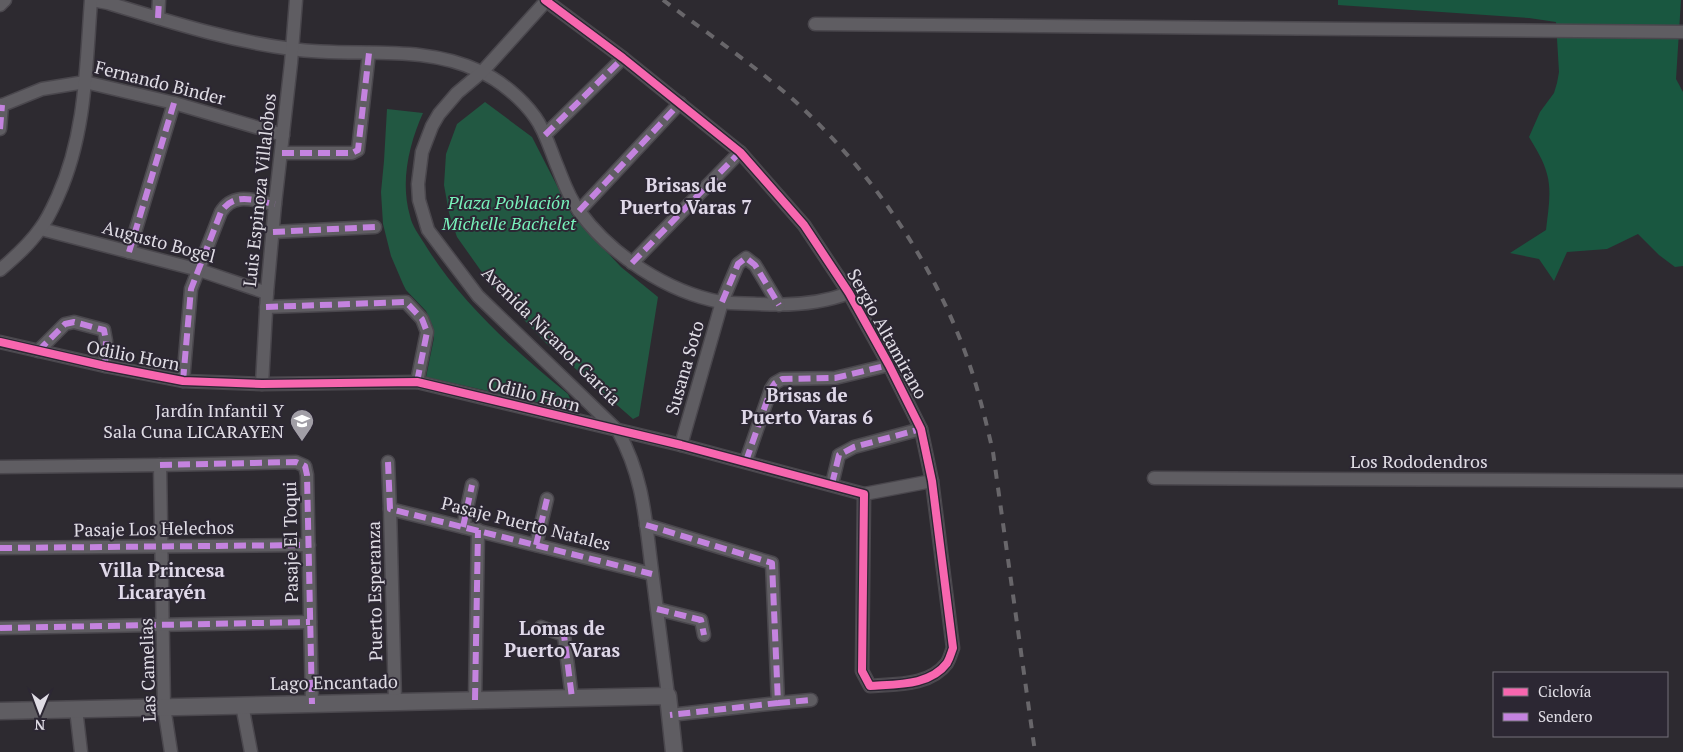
<svg xmlns="http://www.w3.org/2000/svg" width="1683" height="752" font-family="'PT Serif',serif">
	<rect width="100%" height="100%" fill="#2d2a30"/>
	<g fill="#225842">
		<polygon points="485,102 532,137 572,215 621,267 658,297 639,416 633,419 546,343 491,285 457,237 449,213 444,185 446,154 457,124"/>
		<path d="M387,109L423,113C409,144 400,182 410,216C412,226 419,235 424,243C459,301 516,352 568,394L571,401L567,409L426,377L434,338L433,327L426,311L406,290L403,284L391,256L383,224L381,192L384,161Z"/>
	</g>
	<path fill="#195740" d="M1338,0H1681L1676,79L1683,92V266L1675,267L1659,255L1638,234L1607,249L1567,252L1554,281L1539,259L1510,253L1546,230C1548,212 1552,191 1547,174C1544,161 1536,149 1529,137L1540,112L1554,93L1557,83L1559,72L1556,22L1529,18L1338,5Z"/>
	<g fill="none" stroke-linecap="round" stroke-linejoin="round">
		<g stroke="#4a474d" stroke-width="15">
			<g id="minor">
				<path d="M92,0L108,3C168,21 229,41 292,49C353,58 421,43 479,71C500,80 522,99 535,117C546,132 551,152 558,168C564,183 569,198 579,211C611,255 667,292 721,302C734,304 748,303 760,304C791,306 820,304 849,293"/>
				<path d="M547,0L482,72L457,93L439,114L432,126L422,152L418,184L419,200L428,230L478,296L618,431C644,479 645,518 652,571C657,612 663,654 668,696"/>
				<polyline points="0,5 5,0"/>
				<polyline points="158,18 159,0"/>
				<polyline points="815,24 1683,32"/>
				<polyline points="0,106 42,89 85,82 174,103 283,135"/>
				<polyline points="0,129 2,105"/>
				<polyline points="545,135 623,58"/>
				<polyline points="282,153 352,153 358,150 369,53"/>
				<polyline points="579,211 680,103"/>
				<polyline points="41,229 199,270 267,293"/>
				<polyline points="273,232 375,227"/>
				<polyline points="129,252 174,103"/>
				<polyline points="632,263 740,152"/>
				<path d="M0,270C14,258 29,245 40,229C48,219 53,207 58,196C86,134 86,66 91,0"/>
				<polyline points="266,307 406,302 422,319 427,332 417,382"/>
				<path d="M0,342L105,366L183,381L262,384L417,382L681,445L864,494L862,671L870,686C896,684 930,686 947,663C950,658 951,653 953,648L932,481L921,429L889,365L849,293L804,225L740,152L623,58L545,0"/>
				<polyline points="38,351 65,324 74,322 104,330 106,341 105,366"/>
				<path d="M183,381L191,289L221,212C234,191 255,201 275,204"/>
				<polyline points="262,384 267,293 275,204 291,63 296,0"/>
				<polyline points="681,445 722,302 738,264 746,258 755,265 779,305"/>
				<polyline points="746,461 771,389 775,383 782,379 835,378 889,365"/>
				<polyline points="388,462 390,509 395,702"/>
				<polyline points="160,465 164,707 171,752"/>
				<polyline points="0,467 160,465 296,462 305,466 307,475 312,704"/>
				<polyline points="1154,478 1683,481"/>
				<polyline points="832,484 839,455 854,447 921,429"/>
				<polyline points="864,494 932,481"/>
				<polyline points="390,509 652,574"/>
				<polyline points="646,525 772,563 778,703 670,715"/>
				<polyline points="463,527 472,485"/>
				<polyline points="536,545 547,499"/>
				<polyline points="0,548 309,545"/>
				<polyline points="657,609 701,620 704,635"/>
				<polyline points="541,627 564,635 572,698"/>
				<polyline points="0,628 310,622"/>
				<polyline points="475,700 478,530"/>
				<polyline points="778,703 811,700"/>
				<polyline points="242,705 251,752"/>
				<polyline points="76,709 81,752"/>
			</g>
		</g>
		<g stroke="#4a474d" stroke-width="19">
			<polyline id="tertiary" points="0,711 668,696 674,752"/>
		</g>
		<use href="#minor" stroke="#5f5d62" stroke-width="12"/>
		<use href="#tertiary" stroke="#5f5d62" stroke-width="16"/>
		<path stroke="#68666a" stroke-width="4" stroke-dasharray="9 9" stroke-linecap="butt" d="M663,0C708,34 756,66 798,104C877,177 940,273 973,375C981,401 987,426 993,452L1035,752"/>
		<g stroke="#c483df" stroke-width="6" stroke-dasharray="12 6" stroke-linecap="butt">
			<polyline points="158,18 159,0"/>
			<polyline points="0,129 2,105"/>
			<polyline points="545,135 623,58"/>
			<polyline points="282,153 352,153 358,150 369,53"/>
			<polyline points="579,211 680,103"/>
			<polyline points="273,232 375,227"/>
			<polyline points="129,252 174,103"/>
			<polyline points="632,263 740,152"/>
			<polyline points="722,302 738,264 746,258 755,265 779,305"/>
			<polyline points="266,307 406,302 422,319 427,332 417,382"/>
			<polyline points="38,351 65,324 74,322 104,330 106,341 105,366"/>
			<path d="M183,381L191,289L221,212C234,191 255,201 275,204"/>
			<polyline points="746,461 771,389 775,383 782,379 835,378 889,365"/>
			<polyline points="388,462 390,509 652,574"/>
			<polyline points="160,465 296,462 305,466 307,475 312,704"/>
			<polyline points="832,484 839,455 854,447 921,429"/>
			<polyline points="646,525 772,563 778,703 670,715"/>
			<polyline points="463,527 472,485"/>
			<polyline points="536,545 547,499"/>
			<polyline points="0,548 309,545"/>
			<polyline points="657,609 701,620 704,635"/>
			<polyline points="541,627 564,635 572,698"/>
			<polyline points="0,628 310,622"/>
			<polyline points="475,700 478,530"/>
			<polyline points="778,703 811,700"/>
		</g>
		<g stroke="#2c2733" stroke-width="11">
			<path id="cycleway" d="M0,342L105,366L183,381L262,384L417,382L681,445L864,494L862,671L870,686C896,684 930,686 947,663C950,658 951,653 953,648L932,481L921,429L889,365L849,293L804,225L740,152L623,58L545,0"/>
		</g>
		<use href="#cycleway" stroke="#f766af" stroke-width="8"/>
	</g>
	<defs>
		<g id="school-pin" transform="scale(1.25)"><path d="M0 17L-7.5 6A9.5 9.5 0 1 1 7.5 6Z" fill="#a19ea6" stroke="#2c2733"/><path d="M0-5L7-2L0 1L-7-2ZM-4 1L0 2.5L4 1V4Q0 6-4 4Z" fill="#fff"/></g>
	</defs>
	<g fill-rule="evenodd">
		<use href="#school-pin" x="302" y="421"/>
	</g>
	<g text-anchor="middle" stroke-width="4" stroke-linejoin="round" paint-order="stroke">
		<g font-size="18" fill="#e0dde5" stroke="#2c2733">
			<text transform="translate(160 83) rotate(14)" y="6">Fernando Binder</text>
			<text transform="translate(260 190) rotate(-84)" y="6">Luis Espinoza Villalobos</text>
			<text transform="translate(159 242) rotate(15)" y="6">Augusto Bogel</text>
			<text transform="translate(887 334) rotate(61)" y="6">Sergio Altamirano</text>
			<text transform="translate(551 336) rotate(45)" y="6">Avenida Nicanor García</text>
			<text transform="translate(133 356) rotate(11)" y="6">Odilio Horn</text>
			<text transform="translate(685 368) rotate(-74)" y="6">Susana Soto</text>
			<text transform="translate(534 395) rotate(14)" y="6">Odilio Horn</text>
			<text x="1419" y="468">Los Rododendros</text>
			<text transform="translate(526 524) rotate(14)" y="6">Pasaje Puerto Natales</text>
			<text transform="translate(154 529) rotate(-1)" y="6">Pasaje Los Helechos</text>
			<text transform="translate(291 542) rotate(-91)" y="6">Pasaje El Toqui</text>
			<text transform="translate(375 591) rotate(-91)" y="6">Puerto Esperanza</text>
			<text transform="translate(148 670) rotate(-92)" y="6">Las Camelias</text>
			<text transform="translate(334 683) rotate(-1)" y="6">Lago Encantado</text>
		</g>
		<g font-size="18" font-style="italic" fill="#78f2bb" stroke="#2c2733">
			<text x="509" y="209">Plaza Población<tspan x="509" dy="21">Michelle Bachelet</tspan></text>
		</g>
		<g font-size="18" fill="#e0dde5" stroke="#2c2733" text-anchor="end">
			<text x="284" y="417">Jardín Infantil Y<tspan x="284" dy="21">Sala Cuna LICARAYEN</tspan></text>
		</g>
		<g font-size="19" font-weight="bold" fill="#e0d9e9" stroke="#2c2733">
			<text x="686" y="192">Brisas de<tspan x="686" dy="22">Puerto Varas 7</tspan></text>
			<text x="807" y="402">Brisas de<tspan x="807" dy="22">Puerto Varas 6</tspan></text>
			<text x="162" y="577">Villa Princesa<tspan x="162" dy="22">Licarayén</tspan></text>
			<text x="562" y="635">Lomas de<tspan x="562" dy="22">Puerto Varas</tspan></text>
		</g>
	</g>
	<rect x="1493" y="672" width="175" height="65" fill="#2c2733" stroke="#74707a"/>
	<rect x="1503" y="688" width="25" height="8" fill="#f766af" stroke="#74707a"/>
	<text x="1538" y="697" font-size="15" fill="#e0dde5">Ciclovía</text>
	<rect x="1503" y="713" width="25" height="8" fill="#c483df" stroke="#74707a"/>
	<text x="1538" y="722" font-size="15" fill="#e0dde5">Sendero</text>
	<g transform="translate(40 712) rotate(181)" stroke="#2c2733" stroke-width="4" paint-order="stroke">
	<path d="M0-4L9 19L0 12L-9 19Z" fill="#e0dde5"/>
	<text y="-8" font-size="14" font-weight="bold" text-anchor="middle" fill="#e0dde5">N</text>
	</g>
</svg>
